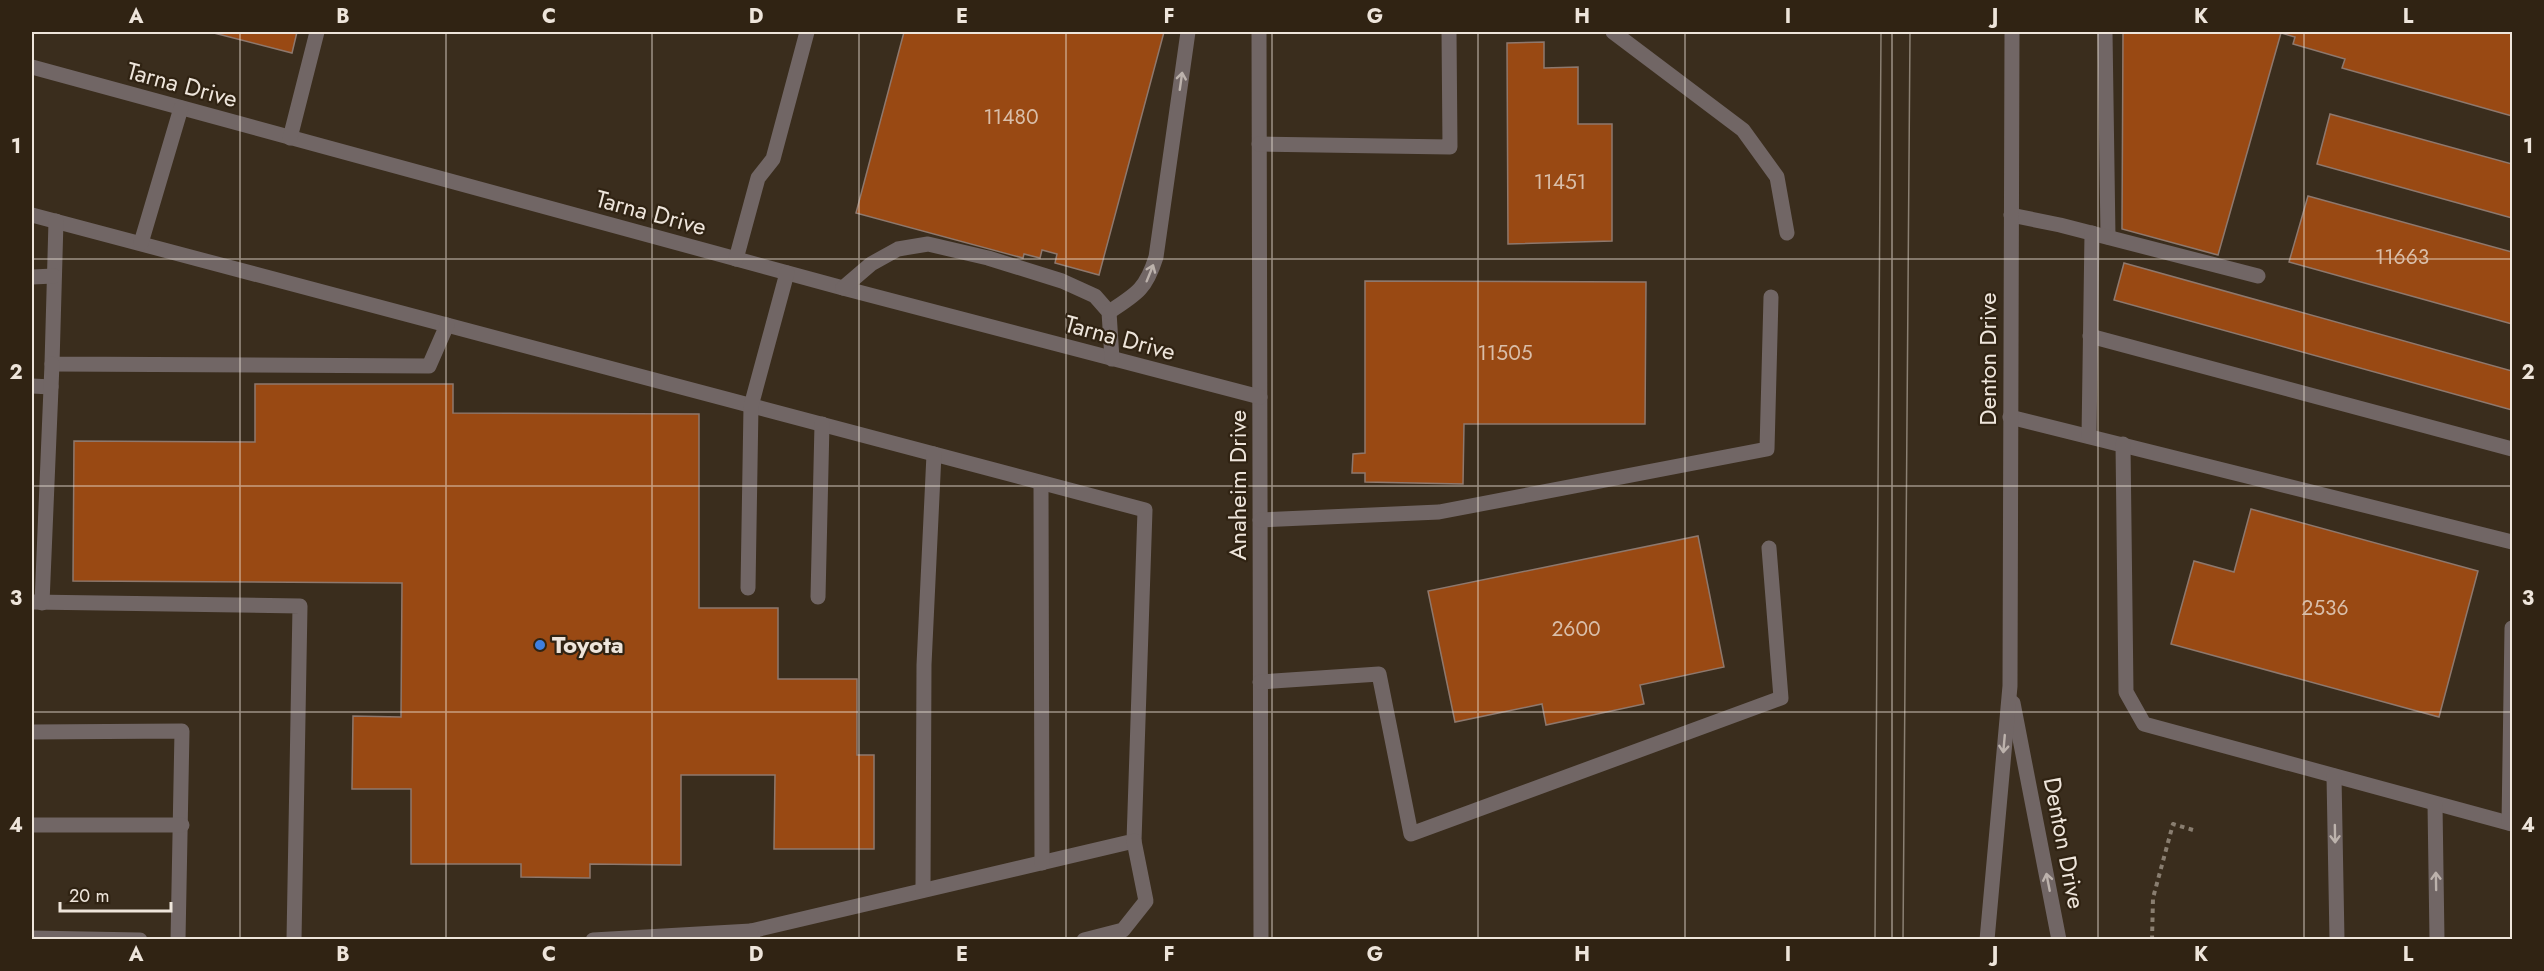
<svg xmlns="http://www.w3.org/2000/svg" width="2544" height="971" font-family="Jost,sans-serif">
	<rect width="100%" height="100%" fill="#3a2d1d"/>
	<g fill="#994913" stroke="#8e786d" stroke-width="1.5">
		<polygon points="210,32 297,32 292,53"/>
		<polygon points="904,32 1164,32 1099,275 1055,263 1057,254 1042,250 1040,258 1024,254 1023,258 856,213"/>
		<polygon points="2123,32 2512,32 2512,116 2342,68 2345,59 2293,44 2295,37 2281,33 2218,255 2122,229"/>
		<polygon points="1544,42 1544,68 1578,67 1578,124 1612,124 1612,241 1508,244 1507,43"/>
		<polygon points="2330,114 2512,164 2512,218 2317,164"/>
		<polygon points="2308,196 2512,252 2512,324 2289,262"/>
		<polygon points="2124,263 2512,371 2512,410 2114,300"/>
		<polygon points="1365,281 1646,282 1645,424 1464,424 1463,484 1365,482 1365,473 1352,473 1353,454 1365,453"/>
		<polygon points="255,384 453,384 453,413 699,414 699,608 778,608 778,679 857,679 857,755 874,755 874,849 774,849 775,775 681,775 681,865 590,864 590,878 521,877 521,864 411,864 411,789 352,789 353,716 401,717 402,583 73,581 74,441 255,442"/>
		<polygon points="2251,509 2478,571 2439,717 2171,644 2194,561 2234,572"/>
		<polygon points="1698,536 1724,667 1640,685 1644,704 1546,725 1542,704 1455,722 1428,591"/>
	</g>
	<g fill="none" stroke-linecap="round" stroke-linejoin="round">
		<polyline stroke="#897e70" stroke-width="4" stroke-dasharray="4.5 4.5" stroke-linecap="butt" points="2152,940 2153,898 2173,824 2193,830"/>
		<g stroke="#716665" stroke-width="15">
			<polyline points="1259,32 1261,940"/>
			<polyline points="1613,32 1743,130 1777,177 1787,233"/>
			<polyline points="2105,32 2108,237"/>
			<polyline points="32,67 843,288 1260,397"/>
			<polyline points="290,138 317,32"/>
			<polyline points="1259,144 1450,147 1449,32"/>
			<polyline points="32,215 1145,510 1134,841 751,931 753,940"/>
			<polyline points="2011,215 2060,225 2258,276"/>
			<polyline points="56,221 52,364 429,366 447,325"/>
			<polyline points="141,243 181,108"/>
			<polyline points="736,259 758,178 773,159 807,32"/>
			<polyline points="32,277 54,276"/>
			<polyline points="843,288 871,264 898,249 928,244 988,258 1062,281 1095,296 1109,312 1112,359"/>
			<path d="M1109,312C1137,294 1146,289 1156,257L1188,32"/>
			<polyline points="2090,336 2512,449"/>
			<polyline points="32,386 51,387"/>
			<polyline points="2010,417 2512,542"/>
			<polyline points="2089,436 2092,233"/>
			<polyline points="2123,444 2126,692 2144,724 2512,824"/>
			<polyline points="1041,483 1042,863"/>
			<polyline points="1260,520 1439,512 1767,449 1771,297"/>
			<polyline points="748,588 751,406 787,273"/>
			<polyline points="818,597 822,424"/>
			<polyline points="32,602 300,606 294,940"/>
			<polyline points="42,603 52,364"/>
			<polyline points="1260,682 1379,674 1411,834 1781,698 1769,548"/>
			<polyline points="2013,703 2059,940"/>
			<polyline points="32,732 182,731 178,940"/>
			<polyline points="2334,776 2337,940"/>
			<polyline points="2435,804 2437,940"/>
			<polyline points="2509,823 2512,628"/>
			<polyline points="32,825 182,825"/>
			<polyline points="923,890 924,665 934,454"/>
			<polyline points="32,938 140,940"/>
			<polyline points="593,940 751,931"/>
			<polyline points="1084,940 1123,930 1146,901 1134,841"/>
			<polyline points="1987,940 2010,686 2012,32"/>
		</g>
		<g stroke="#8b8073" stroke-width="1.5">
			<polyline points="1875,940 1881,32"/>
			<polyline points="1903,940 1910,32"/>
		</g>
	</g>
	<defs><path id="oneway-shaft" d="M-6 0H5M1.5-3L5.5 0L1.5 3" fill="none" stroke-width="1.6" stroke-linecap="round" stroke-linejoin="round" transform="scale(1.5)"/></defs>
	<g stroke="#bcb2ac">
		<use href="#oneway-shaft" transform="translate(1181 81) rotate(-82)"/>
		<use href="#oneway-shaft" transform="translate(1150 273) rotate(-68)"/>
		<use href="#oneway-shaft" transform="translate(2004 744) rotate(95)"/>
		<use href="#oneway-shaft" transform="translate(2335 834) rotate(89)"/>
		<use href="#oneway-shaft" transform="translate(2436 881) rotate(-91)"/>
		<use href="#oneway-shaft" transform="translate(2048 882) rotate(-101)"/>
	</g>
	<path fill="none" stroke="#eee5db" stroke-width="1.5" stroke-opacity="0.55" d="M240,32V940M446,32V940M652,32V940M859,32V940M1066,32V940M1272,32V940M1478,32V940M1685,32V940M1892,32V940M2098,32V940M2304,32V940M32,259H2512M32,486H2512M32,712H2512"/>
	<circle fill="#3f7fe0" stroke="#302313" stroke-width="2" cx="540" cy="645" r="6"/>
	<g text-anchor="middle" stroke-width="4.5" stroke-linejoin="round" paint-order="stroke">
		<g font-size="21" fill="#d9bea9">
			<text x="1011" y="124">11480</text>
			<text x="1560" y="189">11451</text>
			<text x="2402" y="264">11663</text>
			<text x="1505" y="360">11505</text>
			<text x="2325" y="615">2536</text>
			<text x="1576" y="636">2600</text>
		</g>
		<g font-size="24" fill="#eee5db" stroke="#302313">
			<text transform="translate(182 85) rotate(15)" y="8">Tarna Drive</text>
			<text transform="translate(651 213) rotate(15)" y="8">Tarna Drive</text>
			<text transform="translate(1120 338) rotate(15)" y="8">Tarna Drive</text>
			<text transform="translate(1988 359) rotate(-90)" y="8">Denton Drive</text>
			<text transform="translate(1238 485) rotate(-90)" y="8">Anaheim Drive</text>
			<text transform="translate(2064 843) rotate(79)" y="8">Denton Drive</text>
		</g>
		<g font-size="24" font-weight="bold" fill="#eee5db" stroke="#302313" text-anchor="start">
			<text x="552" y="653">Toyota</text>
		</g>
	</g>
	<rect width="2544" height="971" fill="none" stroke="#302313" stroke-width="66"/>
	<path d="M60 902v9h111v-9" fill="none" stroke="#eee5db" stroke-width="3"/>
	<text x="69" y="902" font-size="18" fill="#eee5db" stroke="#302313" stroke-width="4.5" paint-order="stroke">20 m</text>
	<rect x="33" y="33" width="2478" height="905" fill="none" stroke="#eee5db" stroke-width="2"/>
	<g font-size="20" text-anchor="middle" font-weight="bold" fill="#eee5db">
		<text x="136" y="23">A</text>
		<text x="343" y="23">B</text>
		<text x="549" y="23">C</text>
		<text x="756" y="23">D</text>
		<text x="962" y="23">E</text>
		<text x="1169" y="23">F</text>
		<text x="1375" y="23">G</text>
		<text x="1582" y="23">H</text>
		<text x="1788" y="23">I</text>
		<text x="1995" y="23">J</text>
		<text x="2201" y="23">K</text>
		<text x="2408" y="23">L</text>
		<text x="16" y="153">1</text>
		<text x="2528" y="153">1</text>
		<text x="16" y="379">2</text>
		<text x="2528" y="379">2</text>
		<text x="16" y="605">3</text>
		<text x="2528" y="605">3</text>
		<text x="16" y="832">4</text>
		<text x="2528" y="832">4</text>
		<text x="136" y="961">A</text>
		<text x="343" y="961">B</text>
		<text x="549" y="961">C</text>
		<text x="756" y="961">D</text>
		<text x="962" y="961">E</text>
		<text x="1169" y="961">F</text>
		<text x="1375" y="961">G</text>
		<text x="1582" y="961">H</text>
		<text x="1788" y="961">I</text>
		<text x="1995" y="961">J</text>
		<text x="2201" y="961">K</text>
		<text x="2408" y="961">L</text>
	</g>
</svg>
